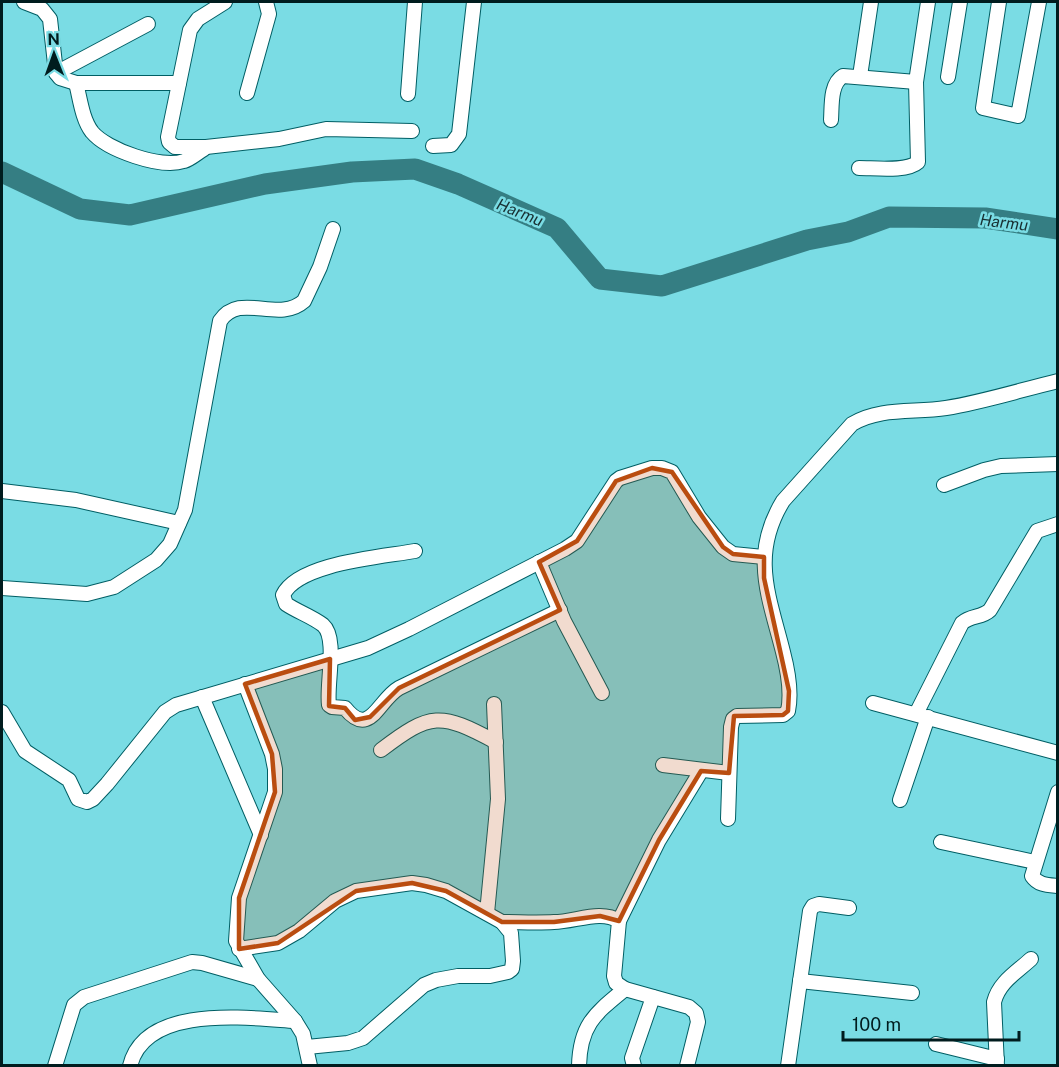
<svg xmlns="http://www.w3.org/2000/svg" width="1059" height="1067" font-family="'Public Sans',sans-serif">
	<rect width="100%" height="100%" fill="#7adce4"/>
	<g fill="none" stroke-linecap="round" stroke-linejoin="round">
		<polyline stroke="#357e83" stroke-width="21" points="2,172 80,209 130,215 265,184 352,172 415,169 458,184 557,228 600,279 662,286 807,240 848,232 889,217 985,218 1058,229"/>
		<g stroke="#005e64" stroke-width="16">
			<g id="minor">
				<polyline points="24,2 42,9 50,19 56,73 60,78 76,83 179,83"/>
				<polyline points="225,2 198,19 190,30 168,137 169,142 175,147 206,147 279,139 326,129 412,131"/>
				<polyline points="999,2 983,108 1018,116 1039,2"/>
				<polyline points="56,73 148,24"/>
				<polyline points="860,76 871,2"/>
				<polyline points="948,77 960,2"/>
				<path d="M76,83C80,98 82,119 92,132C107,150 161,169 184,161C191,159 197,153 204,149"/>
				<polyline points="247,93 269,14 266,2"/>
				<polyline points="408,94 415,2"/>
				<path d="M831,120C832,105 830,84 843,76L916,82"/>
				<polyline points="433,146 451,145 459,134 474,2"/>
				<path d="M859,168C875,168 907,172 918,162L916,82L928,2"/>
				<polyline points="944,485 984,470 1001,466 1058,464"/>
				<polyline points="2,491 76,500 179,523"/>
				<path d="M415,551C382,557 298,563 283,595L286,604C298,612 311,616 323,625C338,638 326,685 329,705L332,707L345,708C370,739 378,700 399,688L560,610"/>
				<polyline points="539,562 564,621 602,693"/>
				<path d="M2,588L87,594L114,587L156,560L170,544L185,510L220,321C240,291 278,324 304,301L320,267L333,229"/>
				<polyline points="245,684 272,754 275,769 275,792 239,898 236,941 258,979 295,1021 303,1034 310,1066"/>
				<polyline points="202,697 261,835"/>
				<polyline points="873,703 1058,753"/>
				<polyline points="2,712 25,751 69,780 78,799 87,802 93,799 107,784 165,712 176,705 368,648 409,629 565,549 577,541 616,481 620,478 652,468 662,468 672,472 699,517 723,547 733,554 764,557"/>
				<path d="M916,714L962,623C971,615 982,618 990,610L1037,531L1058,524"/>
				<path d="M381,750C431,712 440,712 496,742"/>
				<polyline points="663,765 729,773"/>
				<path d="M1058,792L1032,876C1038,885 1047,885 1058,886"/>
				<polyline points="900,800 928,717"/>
				<path d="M728,819L731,727L733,719L737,716L783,715L788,711C792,692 788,671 783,652C769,596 750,555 783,501L852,424C880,407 914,413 946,408C983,402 1021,390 1058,381"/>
				<polyline points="941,842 1035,862"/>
				<polyline points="487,913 498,799 494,704"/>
				<polyline points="619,921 659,840 701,771"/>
				<path d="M502,922C519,922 537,923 554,922C575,922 601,909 619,921L614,976L616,983L625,989L689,1007L696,1013L698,1022L687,1066"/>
				<polyline points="239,949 278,943 299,931 335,901 356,891 412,883 426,885 446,891 502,922 511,933 513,961 512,969 508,972 490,976 458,976 436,980 424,985 363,1038 348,1043 307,1047"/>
				<polyline points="800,981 912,993"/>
				<polyline points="936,1044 997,1059"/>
				<polyline points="55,1066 74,1005 84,997 192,962 202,963 258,979"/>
				<path d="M130,1066C145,1004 247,1018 295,1021"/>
				<path d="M579,1066C580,1024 596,1013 625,989"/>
				<polyline points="634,1066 632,1058 653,997"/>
				<polyline points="788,1066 810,911 813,906 819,904 849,908"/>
				<path d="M997,1066L994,1002C999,982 1017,972 1031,959"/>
			</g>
		</g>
		<use href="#minor" stroke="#fff" stroke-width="14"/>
	</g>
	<path fill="#ba4d10" fill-opacity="0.2" stroke="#ba4d10" stroke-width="4.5" stroke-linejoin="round" d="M652,468L672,472L723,547L733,554L764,557V578L789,691L788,711L783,715L734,716L729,773L701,771L659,840L619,921L600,916L554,922H502L446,891L412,883L356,891L278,943L239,949V898L275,792L272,754L245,684L330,659L329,706L345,708L355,720L370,717L399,688L560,610L539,562L577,541L616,481Z"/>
	<g text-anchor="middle" stroke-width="5" stroke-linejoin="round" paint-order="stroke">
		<g font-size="16" font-style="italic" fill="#183032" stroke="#7adce4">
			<text transform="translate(520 212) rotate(22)" y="6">Harmu</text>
			<text transform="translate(1004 222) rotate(7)" y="6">Harmu</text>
		</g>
	</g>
	<rect width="1059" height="1067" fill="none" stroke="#001c1e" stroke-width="6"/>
	<g transform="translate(54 54) rotate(359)" stroke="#7adce4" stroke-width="4.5" paint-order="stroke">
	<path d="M0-4.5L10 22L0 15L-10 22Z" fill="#001c1e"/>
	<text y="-9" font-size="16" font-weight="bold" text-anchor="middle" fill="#001c1e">N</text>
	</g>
	<path d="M843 1031v9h176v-9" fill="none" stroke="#001c1e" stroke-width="3"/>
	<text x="852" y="1031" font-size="18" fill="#001c1e" stroke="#7adce4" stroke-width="4.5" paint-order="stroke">100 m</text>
</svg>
